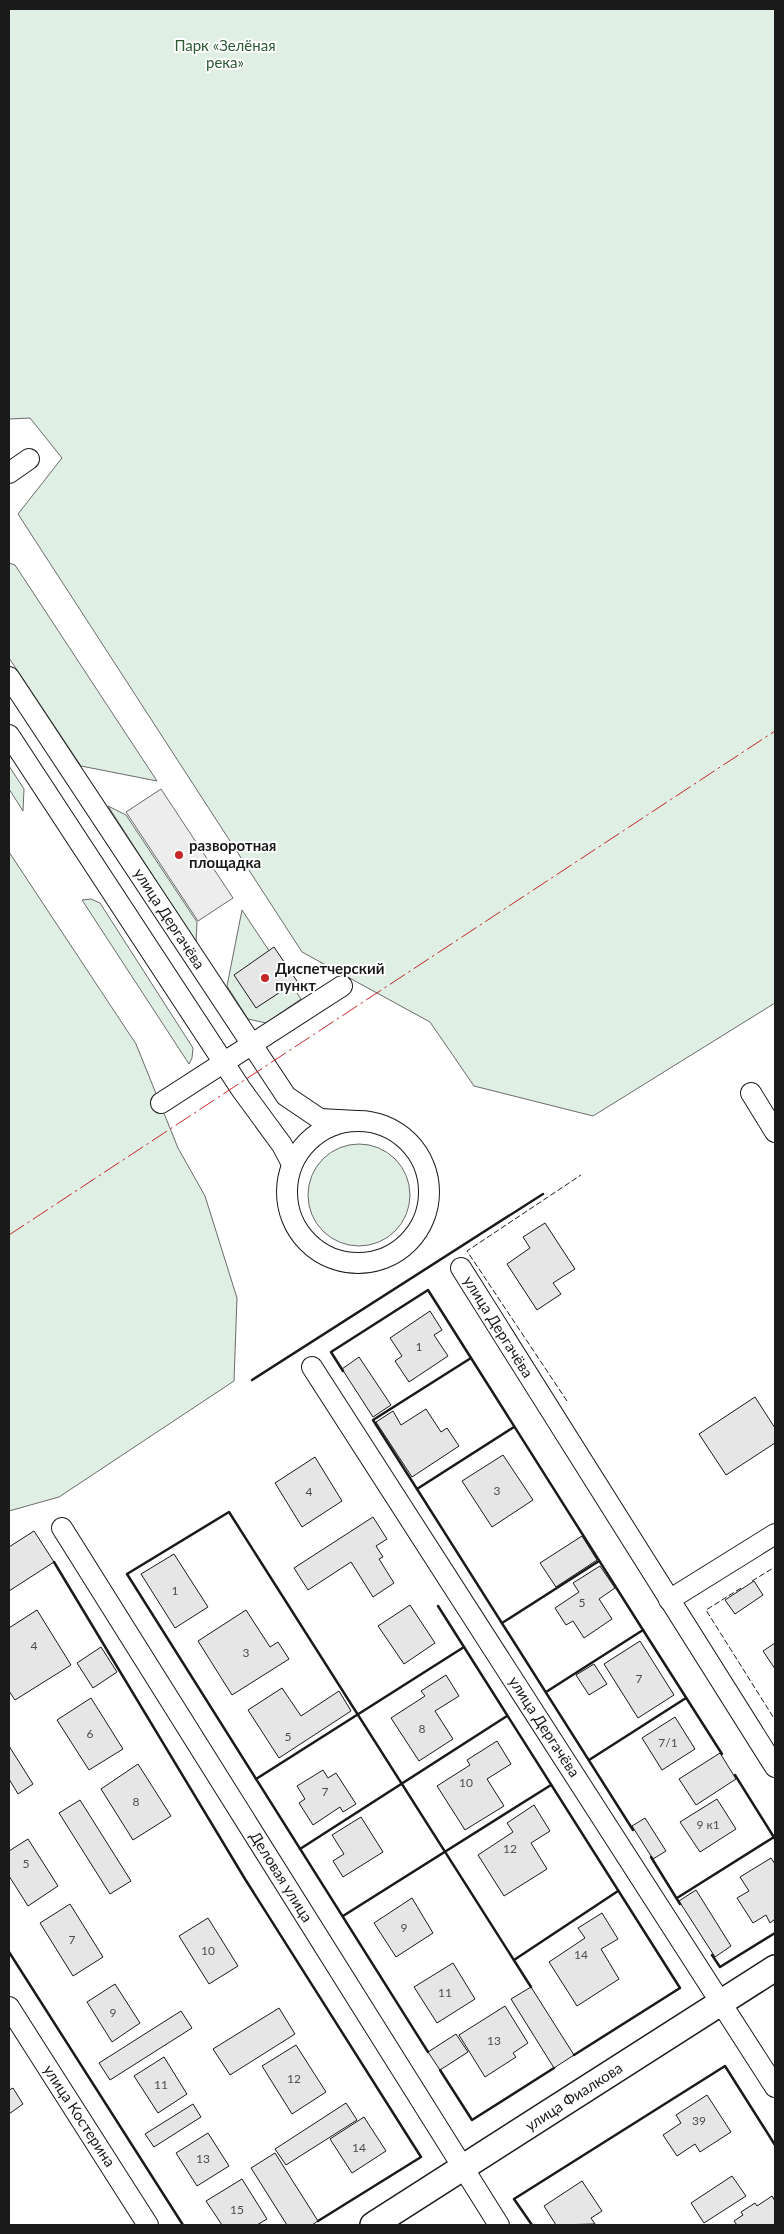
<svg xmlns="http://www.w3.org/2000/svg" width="784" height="2234" font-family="Lato,sans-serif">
	<rect width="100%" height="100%" fill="#fff"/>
	<g fill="#e0efe3" stroke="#6a6a6a">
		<polygon points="9,9 775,9 775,1003 593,1116 474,1086 430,1022 302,952 18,514 62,458 30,418 9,419"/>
		<polygon points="9,563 15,565 157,781 81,766 9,658"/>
		<polygon points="9,766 24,789 23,811 9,789"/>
		<polygon points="108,806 126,815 197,922 196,943"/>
		<polygon points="9,852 136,1044 178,1148 205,1196 237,1298 234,1381 59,1497 9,1511"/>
		<polygon points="91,899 100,903 193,1048 192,1058 189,1064 82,900"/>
		<polygon points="242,910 301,999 266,1023 248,1019 227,986"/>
		<circle cx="359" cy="1195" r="51"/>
	</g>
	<polygon fill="#ededed" stroke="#6a6a6a" points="161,789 233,898 198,921 126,812"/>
	<g fill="#e6e6e6" stroke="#1a1a1a">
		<polygon points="274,947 297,981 256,1008 234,975"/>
		<polygon points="545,1223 575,1269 553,1283 561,1294 537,1310 507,1264 530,1248 523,1237"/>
		<polygon points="430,1311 442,1330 434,1335 448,1356 409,1382 395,1361 402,1356 390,1338"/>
		<polygon points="359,1357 391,1405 373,1417 342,1369"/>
		<polygon points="755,1397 775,1428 775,1443 726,1475 699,1434"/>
		<polygon points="426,1409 441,1432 447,1428 459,1446 412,1477 376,1422 393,1411 401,1425"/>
		<polygon points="503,1455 533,1500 492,1527 462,1481"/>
		<polygon points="315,1457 342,1501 302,1527 275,1483"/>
		<polygon points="373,1517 387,1539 376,1546 383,1557 379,1559 394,1583 373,1597 351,1562 308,1590 294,1568"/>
		<polygon points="34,1531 54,1562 9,1591 9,1547"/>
		<polygon points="582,1536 597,1560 556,1587 540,1563"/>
		<polygon points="174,1554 208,1607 175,1628 141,1574"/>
		<polygon points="600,1566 615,1588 599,1599 612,1619 584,1638 573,1621 566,1625 555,1608 579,1592 573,1583"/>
		<polygon points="754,1581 763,1595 735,1614 725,1600"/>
		<polygon points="410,1605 435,1643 404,1664 378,1626"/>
		<polygon points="37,1610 71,1665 15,1700 9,1691 9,1628"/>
		<polygon points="246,1610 270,1647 278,1642 289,1659 232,1695 198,1641"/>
		<polygon points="640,1641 674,1695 638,1718 604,1664"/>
		<polygon points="775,1643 775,1669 763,1651"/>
		<polygon points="101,1647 117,1672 93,1688 77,1663"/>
		<polygon points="594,1664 607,1684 589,1695 576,1675"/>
		<polygon points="446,1675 459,1696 435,1711 453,1739 419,1761 391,1718 425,1696 421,1691"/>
		<polygon points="282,1688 301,1716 339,1691 351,1711 279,1758 248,1710"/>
		<polygon points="91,1698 123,1749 89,1770 57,1720"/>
		<polygon points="675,1717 695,1749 662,1770 642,1738"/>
		<polygon points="497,1741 511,1764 487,1779 504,1806 465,1830 437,1786 470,1765 467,1760"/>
		<polygon points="9,1746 33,1784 18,1794 9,1779"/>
		<polygon points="720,1753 736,1779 696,1805 679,1779"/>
		<polygon points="138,1764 171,1816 133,1840 101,1789"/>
		<polygon points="323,1770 328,1778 336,1773 356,1804 343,1812 340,1807 313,1825 299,1803 305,1799 297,1786"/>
		<polygon points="717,1799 736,1829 700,1852 680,1822"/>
		<polygon points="80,1800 131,1881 110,1894 59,1813"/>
		<polygon points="534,1805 550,1831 531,1843 547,1869 504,1896 478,1855 513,1832 507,1823"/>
		<polygon points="361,1817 383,1852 343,1877 333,1861 344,1854 332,1835"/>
		<polygon points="645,1818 666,1851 653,1859 632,1826"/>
		<polygon points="28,1839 58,1886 28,1906 9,1876 9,1851"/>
		<polygon points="771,1858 775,1864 775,1919 770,1923 766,1915 753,1923 737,1898 749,1891 740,1877"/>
		<polygon points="696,1890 731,1946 715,1957 679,1901"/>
		<polygon points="412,1898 433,1933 396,1957 374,1923"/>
		<polygon points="70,1904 103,1957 73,1976 40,1923"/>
		<polygon points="602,1913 618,1939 601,1949 619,1979 577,2006 549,1962 585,1938 578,1928"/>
		<polygon points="208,1918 238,1966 209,1984 179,1936"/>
		<polygon points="453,1963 475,1999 437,2023 414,1987"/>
		<polygon points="115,1984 140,2023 112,2042 87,2002"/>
		<polygon points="531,1987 574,2055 554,2068 511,1999"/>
		<polygon points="505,2006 528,2043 513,2053 516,2057 485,2077 459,2035"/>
		<polygon points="279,2008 295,2034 230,2075 213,2049"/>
		<polygon points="181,2011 192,2028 110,2080 99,2063"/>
		<polygon points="456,2034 468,2052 440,2070 428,2052"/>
		<polygon points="296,2045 326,2092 292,2114 262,2066"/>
		<polygon points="164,2057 187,2094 158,2113 134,2076"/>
		<polygon points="13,2088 23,2104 9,2114 9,2090"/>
		<polygon points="707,2095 731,2132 700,2152 695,2144 677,2156 663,2135 681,2123 676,2115"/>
		<polygon points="346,2103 357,2120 286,2165 275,2149"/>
		<polygon points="193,2104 201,2117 154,2147 145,2134"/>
		<polygon points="364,2117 386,2151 352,2173 330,2139"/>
		<polygon points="208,2133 229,2166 197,2186 176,2153"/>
		<polygon points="275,2153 318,2221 312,2225 287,2225 251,2168"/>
		<polygon points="732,2176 746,2196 704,2223 691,2203"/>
		<polygon points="242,2179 267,2219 257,2225 222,2225 206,2201"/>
		<polygon points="582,2181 602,2211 591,2218 595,2224 556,2225 544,2206"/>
		<polygon points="772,2196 775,2201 775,2225 737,2225 734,2221 743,2215 741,2212 755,2203 757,2206"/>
	</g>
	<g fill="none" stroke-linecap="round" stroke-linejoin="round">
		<g stroke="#1a1a1a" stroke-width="22">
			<g id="minor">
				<polyline points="9,473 29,459"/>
				<polyline points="9,677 286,1096 320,1119 357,1121"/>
				<polyline points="9,735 241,1089 282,1145 292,1164"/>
				<polyline points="751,1093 775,1132"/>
				<polyline points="161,1103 342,986"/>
				<circle cx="358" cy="1192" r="71"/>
				<polyline points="461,1268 775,1767"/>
				<polyline points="312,1367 775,2087"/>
				<polyline points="62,1528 499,2225"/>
				<polyline points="669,1600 775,1534"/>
				<polyline points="9,2007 148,2225"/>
			</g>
		</g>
		<g stroke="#1a1a1a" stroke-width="28">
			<polyline id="tertiary" points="373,2225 775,1968"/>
		</g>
		<use href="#minor" stroke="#fff" stroke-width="20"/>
		<use href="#tertiary" stroke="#fff" stroke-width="25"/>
		<g stroke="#1a1a1a" stroke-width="1" stroke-dasharray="6 2.5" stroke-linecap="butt">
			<polyline points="567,1401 467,1251 581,1175"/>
			<polyline points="752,1581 775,1567"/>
			<polyline points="741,1588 706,1610 775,1720"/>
		</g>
		<g stroke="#1a1a1a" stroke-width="2.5">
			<polyline points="343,1371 331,1352 428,1290 471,1358"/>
			<polyline points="252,1380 543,1194"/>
			<polyline points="514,1427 417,1489 633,1830"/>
			<polyline points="417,1489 373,1420 471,1358 643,1630"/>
			<polyline points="54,1562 245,1879 421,2157 318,2221"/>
			<polyline points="438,1606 680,1988 574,2055"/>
			<polyline points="502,1623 599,1561"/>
			<polyline points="546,1692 643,1630 722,1754"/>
			<polyline points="589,1760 686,1698"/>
			<polyline points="735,1775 775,1839"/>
			<polyline points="256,1779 464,1647"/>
			<polyline points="300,1849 507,1716"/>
			<polyline points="651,1857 680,1904"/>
			<polyline points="677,1898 774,1837"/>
			<polyline points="343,1916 551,1785"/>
			<polyline points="9,1952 183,2225"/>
			<polyline points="712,1955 720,1967 775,1933"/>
			<polyline points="514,1960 618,1891"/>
			<polyline points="428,2052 127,1574 229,1512 531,1987"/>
			<polyline points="440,2070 472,2120 554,2068"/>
			<polyline points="532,2225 514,2199 725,2066 775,2145"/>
		</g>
		<polyline stroke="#c62828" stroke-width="1" stroke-dasharray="18 4 2.5 4" stroke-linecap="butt" points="9,1235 775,731"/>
	</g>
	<g fill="#c62828" stroke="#fff" stroke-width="2">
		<circle cx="179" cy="855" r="5"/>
		<circle cx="265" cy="978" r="5"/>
	</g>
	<g text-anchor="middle" stroke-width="4" stroke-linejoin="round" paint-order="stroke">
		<g font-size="12" fill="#4d4d4d">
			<text x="419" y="1351">1</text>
			<text x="497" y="1495">3</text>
			<text x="309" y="1496">4</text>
			<text x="175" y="1595">1</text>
			<text x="582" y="1607">5</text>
			<text x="34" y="1650">4</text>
			<text x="246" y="1657">3</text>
			<text x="639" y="1683">7</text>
			<text x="422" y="1733">8</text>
			<text x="90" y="1738">6</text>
			<text x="288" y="1741">5</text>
			<text x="668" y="1747">7/1</text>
			<text x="466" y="1787">10</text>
			<text x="325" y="1796">7</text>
			<text x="136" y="1806">8</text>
			<text x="708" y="1829">9 к1</text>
			<text x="510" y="1853">12</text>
			<text x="26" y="1868">5</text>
			<text x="404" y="1932">9</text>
			<text x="72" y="1944">7</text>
			<text x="208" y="1955">10</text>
			<text x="581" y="1959">14</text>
			<text x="445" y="1997">11</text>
			<text x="113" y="2017">9</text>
			<text x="494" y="2045">13</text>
			<text x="294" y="2083">12</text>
			<text x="161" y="2089">11</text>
			<text x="699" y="2125">39</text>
			<text x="359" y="2152">14</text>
			<text x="203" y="2163">13</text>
			<text x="237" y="2214">15</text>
		</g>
		<g font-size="15" fill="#2b5a34" stroke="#fff">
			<text x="225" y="51">Парк «Зелёная<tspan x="225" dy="17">река»</tspan></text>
		</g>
		<g font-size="15" font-weight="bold" fill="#1a1a1a" stroke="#fff" text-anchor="start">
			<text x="189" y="851">разворотная<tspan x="189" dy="17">площадка</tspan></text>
			<text x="275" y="974">Диспетчерский<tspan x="275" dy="17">пункт</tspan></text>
		</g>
		<g font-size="15" fill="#1a1a1a" stroke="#fff">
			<text transform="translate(169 919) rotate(57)" y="5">улица Дергачёва</text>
			<text transform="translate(498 1327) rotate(58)" y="5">улица Дергачёва</text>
			<text transform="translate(544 1727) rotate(57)" y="5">улица Дергачёва</text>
			<text transform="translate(281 1877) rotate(58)" y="5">Деловая улица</text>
			<text transform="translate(574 2097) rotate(-33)" y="5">улица Фиалкова</text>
			<text transform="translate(79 2116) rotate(57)" y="5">улица Костерина</text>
		</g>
	</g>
	<rect width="784" height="2234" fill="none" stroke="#1a1a1a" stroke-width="20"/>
</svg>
